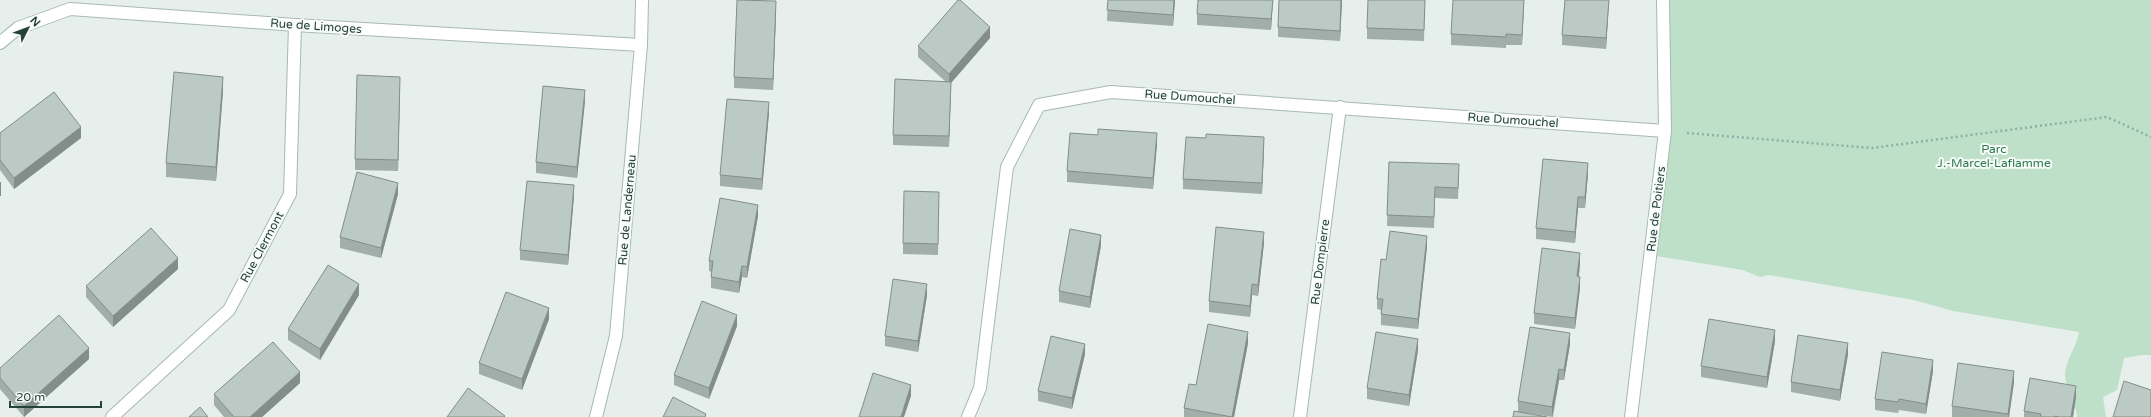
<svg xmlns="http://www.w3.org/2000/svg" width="2151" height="417" font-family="'Varela Round',sans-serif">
	<rect width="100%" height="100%" fill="#e6efeb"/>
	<path fill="#bfe0c8" d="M1663,0H2151V355H2142L2124,358L2117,390L2103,397L2106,417H2077C2076,403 2067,391 2065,377C2064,362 2077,347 2079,332L1953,311L1914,300L1769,275L1760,277L1743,270L1650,255L1665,131Z"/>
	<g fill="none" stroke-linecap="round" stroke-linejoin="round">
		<g stroke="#a8b8b2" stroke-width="14">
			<g id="minor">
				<polyline points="0,43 18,28 70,9 295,25 641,45"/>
				<polyline points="112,417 229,310 290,194 295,25"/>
				<polyline points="596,417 616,336 641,45 642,0"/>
				<polyline points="968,417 980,388 1007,167 1039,105 1111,92 1665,131"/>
				<polyline points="1300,417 1340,107"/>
				<polyline points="1631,417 1665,131 1663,0"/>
			</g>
		</g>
		<polyline stroke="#86b3a5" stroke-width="2.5" stroke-dasharray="2 3" stroke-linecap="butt" points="1687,133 1872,148 2107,117 2151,137"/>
		<use href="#minor" stroke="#fff" stroke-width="12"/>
	</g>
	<g fill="#a1aea9">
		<polygon points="1108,0 1175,0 1173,26 1107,21"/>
		<polygon points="1273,0 1271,30 1197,25 1197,14"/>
		<polygon points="1342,0 1340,41 1278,37 1278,27"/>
		<polygon points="1425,0 1424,41 1367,39 1367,28"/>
		<polygon points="1524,0 1522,45 1506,45 1506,48 1451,45 1451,34"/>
		<polygon points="1565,0 1609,0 1606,49 1562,45 1562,35"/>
		<polygon points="776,12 773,90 734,88 734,77"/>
		<polygon points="990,38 951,83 949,147 893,145 893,135 945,81 918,57 918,46"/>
		<polygon points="400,88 398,171 355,170 355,159"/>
		<polygon points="223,91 216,181 166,177 166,163"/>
		<polygon points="585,101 577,178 536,173 536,162"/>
		<polygon points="769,113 762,190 720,186 720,175"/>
		<polygon points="0,133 81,138 14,189 0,170"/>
		<polygon points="1098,135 1157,144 1153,189 1067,182 1067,171"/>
		<polygon points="1206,138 1264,147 1262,194 1183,189 1183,179"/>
		<polygon points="1389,162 1459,175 1458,199 1435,198 1434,228 1387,226"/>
		<polygon points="1588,174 1585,208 1578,208 1575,243 1536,239 1536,228"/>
		<polygon points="398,194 381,258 340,248 340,237"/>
		<polygon points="574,196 568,265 520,260 520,250"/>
		<polygon points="939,202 938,255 903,254 903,243"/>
		<polygon points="758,216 747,278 742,277 739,293 711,288 711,277 712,272 709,271 709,261"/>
		<polygon points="1264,243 1258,296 1252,295 1250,317 1209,312 1209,301"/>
		<polygon points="1101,245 1090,308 1059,302 1059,291"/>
		<polygon points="1427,247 1418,329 1381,325 1381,310 1377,309 1377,299 1386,260"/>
		<polygon points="1580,264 1579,277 1580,288 1575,329 1534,324 1534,313"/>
		<polygon points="178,269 113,327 86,297 86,286"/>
		<polygon points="359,295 320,360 288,340 288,329"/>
		<polygon points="927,295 918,352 885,346 885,336"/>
		<polygon points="549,319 522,390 479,374 479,363"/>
		<polygon points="737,326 709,399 674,385 674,375"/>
		<polygon points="1775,341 1767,388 1701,377 1701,366"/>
		<polygon points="1248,343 1234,417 1184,417 1184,408 1196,385"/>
		<polygon points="1570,344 1564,380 1559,380 1553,417 1518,412 1518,401"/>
		<polygon points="1418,350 1409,406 1367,399 1367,388"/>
		<polygon points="1085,354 1072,409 1038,401 1038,391"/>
		<polygon points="1848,354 1840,401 1791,392 1791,382"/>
		<polygon points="89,359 24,417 0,389 0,368"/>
		<polygon points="1933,371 1926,414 1899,410 1898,413 1875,410 1875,399"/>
		<polygon points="2014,382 2009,417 1952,417 1952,406"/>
		<polygon points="300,383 262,417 224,417 214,405 214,394"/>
		<polygon points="2076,397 2073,417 2024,417 2024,411"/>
	</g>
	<g fill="#838d89">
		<polygon points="1174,0 1175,0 1173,26 1173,15"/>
		<polygon points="1273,0 1271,30 1271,19"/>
		<polygon points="1341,0 1342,0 1340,41 1340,31"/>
		<polygon points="1524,0 1524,5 1522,45 1522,35"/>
		<polygon points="1609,0 1606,49 1606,38"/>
		<polygon points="776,1 776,12 773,90 773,79"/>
		<polygon points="990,27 990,38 951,83 949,147 949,74"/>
		<polygon points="223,77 223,91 216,181 216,167"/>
		<polygon points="400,77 400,88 398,171 398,160"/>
		<polygon points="585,90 585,101 577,178 577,167"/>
		<polygon points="769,102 769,113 762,190 762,179"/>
		<polygon points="81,127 81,138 14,189 14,178"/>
		<polygon points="1157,133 1157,144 1153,189 1153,178"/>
		<polygon points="1264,137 1264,147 1262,194 1262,183"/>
		<polygon points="1588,163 1588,174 1585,208 1585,197"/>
		<rect x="0" y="182" width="1" height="14"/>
		<polygon points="398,183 398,194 381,258 381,248"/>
		<polygon points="574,185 574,196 568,265 568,255"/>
		<polygon points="1578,197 1578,208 1575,243 1575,232"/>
		<polygon points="758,205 758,216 747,278 747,267"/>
		<polygon points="1264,232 1264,243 1258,296 1258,285"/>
		<polygon points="1101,235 1101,245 1090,308 1090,297"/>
		<polygon points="1427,236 1427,247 1418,329 1418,319"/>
		<polygon points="1580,253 1580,264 1577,287 1577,276"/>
		<polygon points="178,258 178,269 113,327 113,316"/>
		<polygon points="742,266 742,277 739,293 739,282"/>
		<polygon points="1580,277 1580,288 1575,329 1575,318"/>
		<polygon points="359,284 359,295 320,360 320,349"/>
		<polygon points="927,284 927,295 918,352 918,341"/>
		<polygon points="1252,284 1252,295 1250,317 1250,306"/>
		<polygon points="549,308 549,319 522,390 522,379"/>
		<polygon points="737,315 737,326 709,399 709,388"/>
		<polygon points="1775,330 1775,341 1767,388 1767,377"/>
		<polygon points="1248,332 1248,343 1234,417 1232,417"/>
		<polygon points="1570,333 1570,344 1564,380 1564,370"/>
		<polygon points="1418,339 1418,350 1409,406 1409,395"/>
		<polygon points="1848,343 1848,354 1840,401 1840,390"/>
		<polygon points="1085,344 1085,354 1072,409 1072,398"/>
		<polygon points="89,348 89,359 24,417 24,406"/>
		<polygon points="1933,360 1933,371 1926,414 1926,404"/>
		<polygon points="1559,369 1559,380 1552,417 1552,407"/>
		<polygon points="2014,371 2014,382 2009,417 2008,417"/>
		<polygon points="300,372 300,383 262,417 250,417"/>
		<polygon points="911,385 911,396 904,417 901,417"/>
		<polygon points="2076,386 2076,397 2073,417 2071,417"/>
	</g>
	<g fill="#bbcac4" stroke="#838d89">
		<polygon points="737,0 776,1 773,79 734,77"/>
		<polygon points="958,0 960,0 990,27 949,74 918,46"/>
		<polygon points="1108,0 1174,0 1173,15 1107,10"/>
		<polygon points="1198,0 1273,0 1271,19 1197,14"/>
		<polygon points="1279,0 1341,0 1340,31 1278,27"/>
		<polygon points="1368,0 1425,0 1424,30 1367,28"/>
		<polygon points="1453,0 1524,0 1522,35 1506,34 1506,37 1451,34"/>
		<polygon points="1565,0 1609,0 1606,38 1562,35"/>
		<polygon points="174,72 223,77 216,167 166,163"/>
		<polygon points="357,75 400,77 398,160 355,159"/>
		<polygon points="895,79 951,82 949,136 893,135"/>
		<polygon points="543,86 585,90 577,167 536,162"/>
		<polygon points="54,92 81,127 14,178 0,160 0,133"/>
		<polygon points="727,99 769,102 762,179 720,175"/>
		<polygon points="1098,129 1157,133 1153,178 1067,171 1070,133 1098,135"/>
		<polygon points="1206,134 1264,137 1262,183 1183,179 1186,137 1206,138"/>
		<polygon points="1543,159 1588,163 1585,197 1578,197 1575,232 1536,228"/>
		<polygon points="1389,162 1459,164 1458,188 1435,187 1434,217 1387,215"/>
		<polygon points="357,172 398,183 381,248 340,237"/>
		<polygon points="527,181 574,185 568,255 520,250"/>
		<polygon points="904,191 939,192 938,244 903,243"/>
		<polygon points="720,198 758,205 747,267 742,266 739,282 711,277 713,261 709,261"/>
		<polygon points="1216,227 1264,232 1258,285 1252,284 1250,306 1209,301"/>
		<polygon points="151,228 178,258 113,316 86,286"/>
		<polygon points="1070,229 1101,235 1090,297 1059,291"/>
		<polygon points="1390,231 1427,236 1418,319 1381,314 1383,299 1377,299 1381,259 1386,260"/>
		<polygon points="1542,248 1580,253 1577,276 1580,277 1575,318 1534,313"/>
		<polygon points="328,265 359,284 320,349 288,329"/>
		<polygon points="893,279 927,284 918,341 885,336"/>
		<polygon points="506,292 549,308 522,379 479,363"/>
		<polygon points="702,301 737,315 709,388 674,375"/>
		<polygon points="59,315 89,348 24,406 0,378 0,368"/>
		<polygon points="1709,319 1775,330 1767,377 1701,366"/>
		<polygon points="1208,324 1248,332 1232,417 1184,408 1189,384 1196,385"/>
		<polygon points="1530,327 1570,333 1564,370 1559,369 1552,407 1518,401"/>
		<polygon points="1376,332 1418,339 1409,395 1367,388"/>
		<polygon points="1798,335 1848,343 1840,390 1791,382"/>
		<polygon points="1051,336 1085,344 1072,398 1038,391"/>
		<polygon points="273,342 300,372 250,417 234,417 214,394"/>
		<polygon points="1882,352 1933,360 1926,404 1899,399 1898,402 1875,399"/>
		<polygon points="1958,363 2014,371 2008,414 1952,406"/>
		<polygon points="873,373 911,385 901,417 859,417"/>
		<polygon points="2030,378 2076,386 2071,417 2059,417 2055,416 2054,417 2040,417 2041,414 2024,411"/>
		<polygon points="2124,381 2151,390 2151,417 2113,417"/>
		<polygon points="468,388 505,416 504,417 447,417"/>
		<polygon points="673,397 706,414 705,417 663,417"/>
		<polygon points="200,407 208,417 189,417"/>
		<polygon points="1514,411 1547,417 1513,417"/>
	</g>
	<g text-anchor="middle" stroke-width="4" stroke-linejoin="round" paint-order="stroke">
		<g font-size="12" fill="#24423a" stroke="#f7fbf9">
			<text transform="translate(316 26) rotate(4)" y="4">Rue de Limoges</text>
			<text transform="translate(1190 97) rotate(4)" y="4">Rue Dumouchel</text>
			<text transform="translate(1513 120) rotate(4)" y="4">Rue Dumouchel</text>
			<text transform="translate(1656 209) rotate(-83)" y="4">Rue de Poitiers</text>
			<text transform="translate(627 210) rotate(-85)" y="4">Rue de Landerneau</text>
			<text transform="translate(262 247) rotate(-62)" y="4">Rue Clermont</text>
			<text transform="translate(1320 262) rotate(-83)" y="4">Rue Dompierre</text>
		</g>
		<g font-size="12" fill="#2d7a4b" stroke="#f7fbf9">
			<text x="1994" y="153">Parc<tspan x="1994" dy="14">J.-Marcel-Laflamme</tspan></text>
		</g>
	</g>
	<g transform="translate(28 28) rotate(48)" stroke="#f7fbf9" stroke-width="3" paint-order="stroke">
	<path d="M0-3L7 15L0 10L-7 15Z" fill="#24423a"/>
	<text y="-6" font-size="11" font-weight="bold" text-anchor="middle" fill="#24423a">N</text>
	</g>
	<path d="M10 401v6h91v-6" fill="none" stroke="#24423a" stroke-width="2"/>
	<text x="16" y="401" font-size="12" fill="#24423a" stroke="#f7fbf9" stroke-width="3" paint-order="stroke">20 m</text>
</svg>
